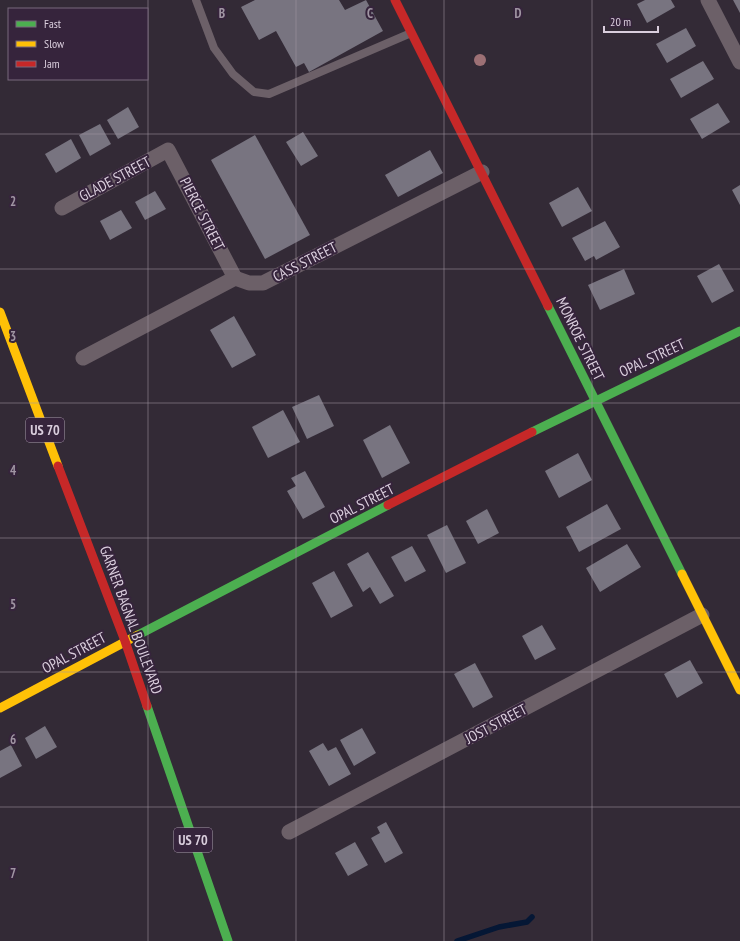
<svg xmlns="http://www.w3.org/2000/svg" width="740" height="941" font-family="'PT Sans Narrow',sans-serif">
	<rect width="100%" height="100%" fill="#332a36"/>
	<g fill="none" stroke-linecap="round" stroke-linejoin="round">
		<polyline stroke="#051735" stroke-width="5.5" points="457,941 499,927 527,922 532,917"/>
	</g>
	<g fill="#787480">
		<polygon points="255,0 339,0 345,10 366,0 383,31 309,72 304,63 296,67 276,31 259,40 241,7"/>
		<polygon points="645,0 671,0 675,7 647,23 637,4"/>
		<polygon points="733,0 740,0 740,13"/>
		<polygon points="686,28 696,46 667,63 656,44"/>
		<polygon points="703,61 714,79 681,98 670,79"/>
		<polygon points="718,103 730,122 702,139 690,119"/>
		<polygon points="128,107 139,127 118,139 107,120"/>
		<polygon points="100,124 111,144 90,156 79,135"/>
		<polygon points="303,132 318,156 301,166 286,142"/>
		<polygon points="255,135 310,235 265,259 211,160"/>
		<polygon points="71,139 81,158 56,173 45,154"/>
		<polygon points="430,150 443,173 398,197 385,175"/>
		<polygon points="740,185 740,205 732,190"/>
		<polygon points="578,187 592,211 562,227 549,203"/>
		<polygon points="155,191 166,209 145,220 135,202"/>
		<polygon points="121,210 132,228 110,240 100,221"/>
		<polygon points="605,221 620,247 596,260 594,256 585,261 572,238"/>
		<polygon points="719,264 734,291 712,303 697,276"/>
		<polygon points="624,269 635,294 600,310 588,285"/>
		<polygon points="234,316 256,355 232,368 210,330"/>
		<polygon points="319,395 334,426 307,439 292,407"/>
		<polygon points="283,410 300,442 268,458 252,427"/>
		<polygon points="390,425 410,463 382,478 363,440"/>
		<polygon points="578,453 592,480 559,498 545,471"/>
		<polygon points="305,471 325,507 303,519 287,491 296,486 291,478"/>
		<polygon points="607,504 621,529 579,552 566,527"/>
		<polygon points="487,509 499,533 478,544 466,521"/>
		<polygon points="447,525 466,563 446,573 427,535"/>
		<polygon points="627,544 641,567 600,592 586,568"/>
		<polygon points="412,546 426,571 405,582 391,557"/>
		<polygon points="368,552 394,596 380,604 370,587 363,592 347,564"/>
		<polygon points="334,571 353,606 331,618 312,583"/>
		<polygon points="542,625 556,649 535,660 522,636"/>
		<polygon points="690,660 703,683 677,698 664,674"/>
		<polygon points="475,663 493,697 473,708 454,674"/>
		<polygon points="45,726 57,747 36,759 25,738"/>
		<polygon points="362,728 376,753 354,766 340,740"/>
		<polygon points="323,743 328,751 336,747 351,774 329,786 309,751"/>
		<polygon points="11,745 22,766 0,778 0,751"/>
		<polygon points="386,822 403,853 385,863 371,838 380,833 377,827"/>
		<polygon points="355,842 368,865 348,876 335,853"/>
	</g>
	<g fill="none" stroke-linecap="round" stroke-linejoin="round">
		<polyline stroke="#6c6068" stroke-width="8" points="196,0 214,48 233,74 254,92 269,94 411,33"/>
		<g stroke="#6c6068" stroke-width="15">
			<polyline points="708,0 740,62"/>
			<polyline points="62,208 168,150 235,278"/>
			<polyline points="83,358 235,278 249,283 263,283 482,172"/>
			<polyline points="289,832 702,615"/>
		</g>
		<g stroke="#4caf50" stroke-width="9">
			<polyline points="548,306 682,574"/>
			<polyline points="532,432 740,331"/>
			<polyline points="138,635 388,505"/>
			<polyline points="147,706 228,941"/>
		</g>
		<g stroke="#ffc107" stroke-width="9">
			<polyline points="0,312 58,466"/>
			<polyline points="682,574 740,690"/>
			<polyline points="0,708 138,635"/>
		</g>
		<g stroke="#c62828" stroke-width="9">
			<polyline points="395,0 548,306"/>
			<polyline points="58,466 125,641 147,706"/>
			<polyline points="388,505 532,432"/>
		</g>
	</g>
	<circle fill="#9d7075" cx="480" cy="60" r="6"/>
	<path fill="none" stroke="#a095a3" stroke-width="1" stroke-opacity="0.55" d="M148,0V941M296,0V941M444,0V941M592,0V941M0,134H740M0,269H740M0,403H740M0,538H740M0,672H740M0,807H740"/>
	<g text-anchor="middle" stroke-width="4" stroke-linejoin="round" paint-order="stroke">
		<g fill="#36243c" stroke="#a99bad" stroke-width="1">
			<rect x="26" y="418" width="38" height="24" rx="3"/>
			<rect x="174" y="828" width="38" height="24" rx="3"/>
		</g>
		<g font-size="14" font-weight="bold" fill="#dacedd">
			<text x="45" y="435">US 70</text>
			<text x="193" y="845">US 70</text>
		</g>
		<g font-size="15" fill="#dacedd" stroke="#36243c">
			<text transform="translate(115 179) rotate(-28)" y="5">GLADE STREET</text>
			<text transform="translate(202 214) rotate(63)" y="5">PIERCE STREET</text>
			<text transform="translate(305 262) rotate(-27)" y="5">CASS STREET</text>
			<text transform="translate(580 339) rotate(64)" y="5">MONROE STREET</text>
			<text transform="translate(652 358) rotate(-25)" y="5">OPAL STREET</text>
			<text transform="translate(362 504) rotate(-27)" y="5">OPAL STREET</text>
			<text transform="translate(131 620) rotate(70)" y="5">GARNER BAGNAL BOULEVARD</text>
			<text transform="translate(74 653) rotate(-28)" y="5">OPAL STREET</text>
			<text transform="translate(496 724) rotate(-28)" y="5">JOST STREET</text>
		</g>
	</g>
	<g font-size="13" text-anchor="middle" font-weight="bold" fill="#a095a3" stroke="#36243c" stroke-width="4" stroke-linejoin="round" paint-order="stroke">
		<text x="222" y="18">B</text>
		<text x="370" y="18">C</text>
		<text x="518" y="18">D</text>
		<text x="13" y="206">2</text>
		<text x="13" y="341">3</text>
		<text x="13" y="475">4</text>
		<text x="13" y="609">5</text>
		<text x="13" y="744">6</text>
		<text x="13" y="878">7</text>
	</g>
	<rect x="8" y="8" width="140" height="72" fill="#36243c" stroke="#78687c"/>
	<rect x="16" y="21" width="20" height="6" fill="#4caf50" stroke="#78687c"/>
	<text x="44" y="28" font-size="12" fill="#dacedd">Fast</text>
	<rect x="16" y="41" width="20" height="6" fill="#ffc107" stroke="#78687c"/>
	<text x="44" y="48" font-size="12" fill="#dacedd">Slow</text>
	<rect x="16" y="61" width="20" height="6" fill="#c62828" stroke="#78687c"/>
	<text x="44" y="68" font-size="12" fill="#dacedd">Jam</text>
	<path d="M604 26v6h54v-6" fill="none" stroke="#dacedd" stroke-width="2"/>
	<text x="610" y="26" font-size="12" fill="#dacedd" stroke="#36243c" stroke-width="3" paint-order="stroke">20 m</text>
</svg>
